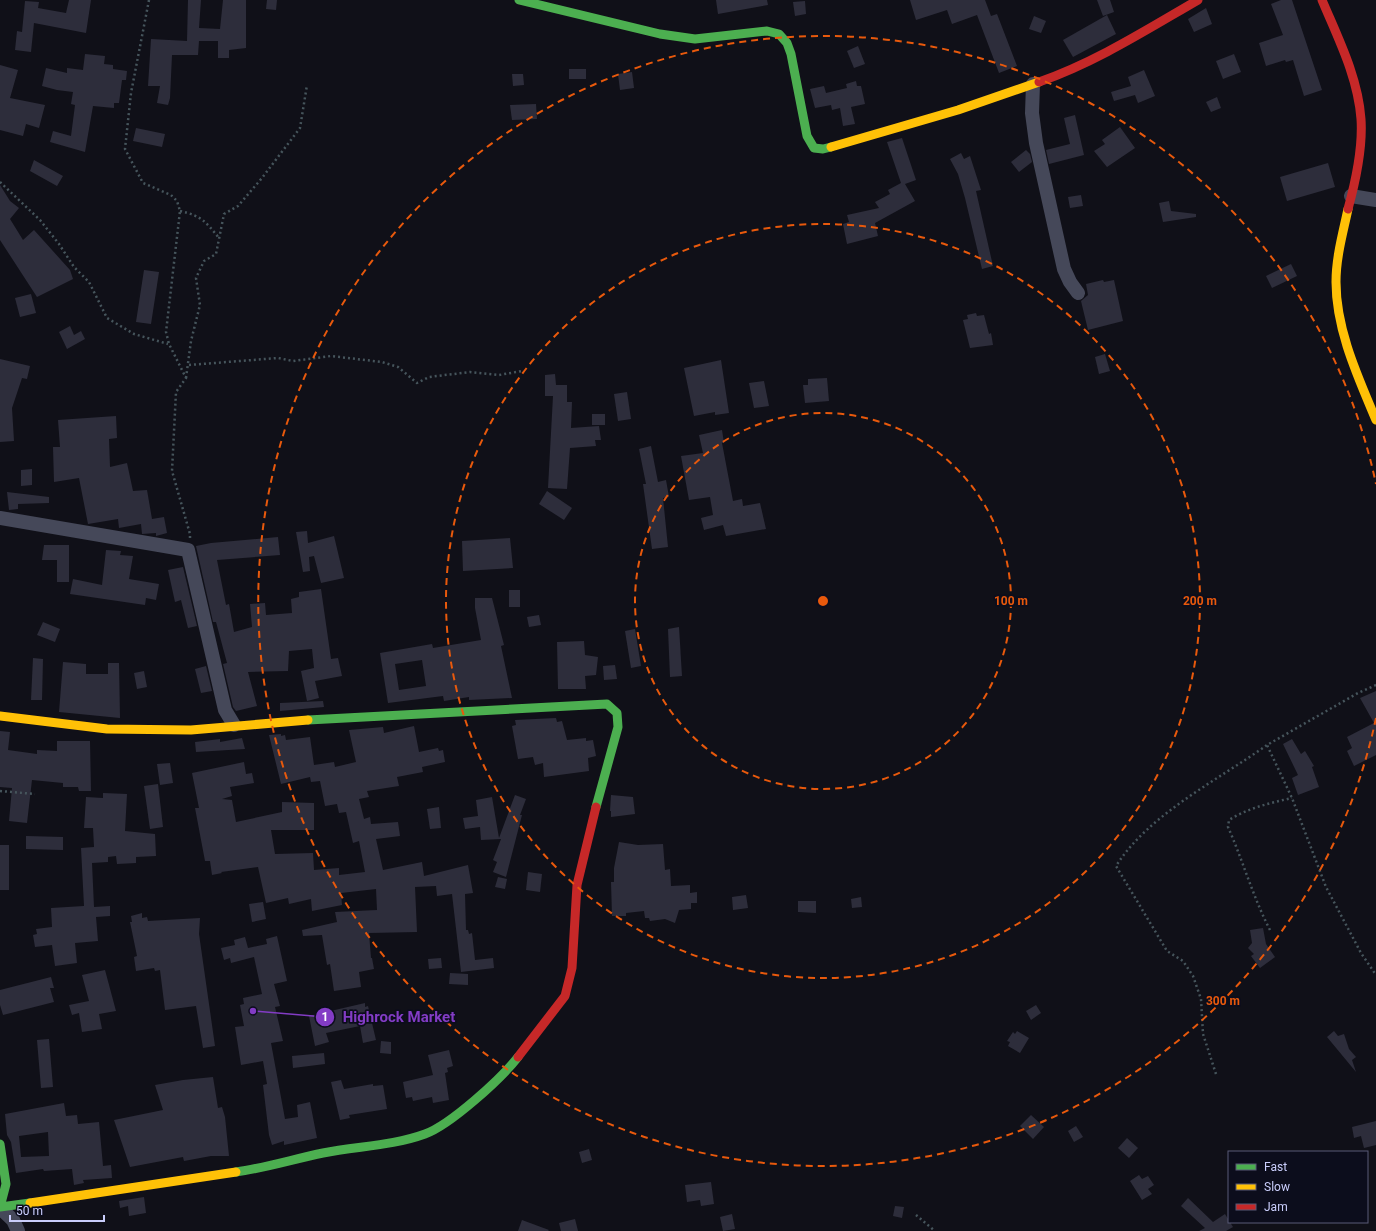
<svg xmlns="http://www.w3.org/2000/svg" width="1376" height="1231" font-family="Roboto,sans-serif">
	<rect width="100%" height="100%" fill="#101018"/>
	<g fill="#2d2d3b" fill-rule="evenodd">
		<polygon points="69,0 91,0 86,33 34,23 31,52 15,50 17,31 22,32 25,1 39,2 38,8 66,13"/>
		<polygon points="188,0 201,0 199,28 220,29 223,0 246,0 246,48 229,50 229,58 218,58 218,41 199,41 198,55 172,55 170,98 168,105 157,103 160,86 148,86 151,39 187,41"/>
		<polygon points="267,0 277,0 276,10 266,9"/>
		<polygon points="716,0 767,0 768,5 718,14"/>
		<polygon points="910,0 985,0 991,16 997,14 1017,66 999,73 977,15 952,24 947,10 916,20"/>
		<polygon points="1097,0 1110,0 1114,12 1103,16"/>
		<polygon points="1281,0 1292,0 1322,90 1304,96 1293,60 1286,62 1285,60 1266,66 1259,43 1283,35 1271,4"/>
		<polygon points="805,1 806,14 795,16 793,2"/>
		<polygon points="1206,8 1212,24 1194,32 1188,19"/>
		<polygon points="1107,15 1116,34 1073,57 1063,40"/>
		<polygon points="1034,16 1046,21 1041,33 1029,29"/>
		<polygon points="858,46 865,64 854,68 847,51"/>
		<polygon points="85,54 105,56 104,64 113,65 113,69 127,71 126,80 122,80 119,103 114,103 114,108 93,106 85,152 50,142 53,131 71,136 75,105 71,104 73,92 57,90 42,86 46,68 67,73 67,68 83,70"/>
		<polygon points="1234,54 1241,72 1223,79 1216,61"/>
		<polygon points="0,65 18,70 10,98 45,105 39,128 26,124 23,136 0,130"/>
		<rect x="569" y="69" width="17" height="10"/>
		<polygon points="1144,70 1155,96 1138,103 1135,95 1114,101 1111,92 1131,86 1128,77"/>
		<polygon points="632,72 634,88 620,90 618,74"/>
		<polygon points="512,74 523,74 524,85 513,86"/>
		<polygon points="856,81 857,86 861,86 865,104 851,107 855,124 843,126 840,108 832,110 831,105 815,108 810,89 824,86 826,93 847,88 846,84"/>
		<polygon points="1217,97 1221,108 1211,112 1206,102"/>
		<polygon points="536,104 537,119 512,120 510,105"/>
		<polygon points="1075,115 1084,155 1049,164 1046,150 1070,144 1064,118"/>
		<polygon points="1120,127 1135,148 1107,167 1094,151 1105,144 1102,140"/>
		<polygon points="136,128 165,134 162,147 133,141"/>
		<polygon points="902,138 916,180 905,184 915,201 875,223 878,236 847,244 843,224 849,222 847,215 879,208 875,202 890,194 888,190 901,183 887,142"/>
		<polygon points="1026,150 1030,154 1032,162 1019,172 1011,162"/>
		<polygon points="961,153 964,159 970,156 981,190 976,191 993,266 982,269 965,198 958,174 950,159"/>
		<polygon points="34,160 63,176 57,186 30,171"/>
		<polygon points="1328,163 1335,187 1287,201 1280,177"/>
		<polygon points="0,185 10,201 19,208 10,219 23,240 34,230 70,270 73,279 37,297 0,240"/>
		<polygon points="1081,195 1083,206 1070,208 1068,197"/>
		<polygon points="1169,201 1171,211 1196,214 1196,217 1163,222 1159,203"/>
		<polygon points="1291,264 1297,276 1272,288 1266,276"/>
		<polygon points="144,270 159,272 151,324 136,322"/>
		<polygon points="1103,280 1104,282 1114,280 1123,321 1088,330 1081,301 1088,295 1086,284"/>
		<polygon points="31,294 36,313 20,317 15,298"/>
		<polygon points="976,313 977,316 984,315 989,334 991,333 993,345 970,348 963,320 968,319 967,315"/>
		<polygon points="70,326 74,335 81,331 85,339 67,349 59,332"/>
		<polygon points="1105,354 1110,371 1099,374 1095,357"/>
		<polygon points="0,359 30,366 27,379 22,378 12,408 14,441 0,442"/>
		<polygon points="721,360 729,413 715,415 715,412 694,416 684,368"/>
		<polygon points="555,374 556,385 567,385 567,402 572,402 571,428 599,426 601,440 595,440 596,446 570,448 567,489 548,488 553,396 545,396 545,375"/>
		<polygon points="827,378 829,401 805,403 803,385 808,385 808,379"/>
		<polygon points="764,381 769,406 754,408 749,383"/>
		<polygon points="627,392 631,419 618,421 614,394"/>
		<rect x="592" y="414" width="13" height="11"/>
		<polygon points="116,416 117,438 109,439 110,467 127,463 133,491 147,490 152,519 164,517 167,533 156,536 156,533 142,534 141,524 119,528 118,519 88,524 79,478 54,482 53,447 60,447 58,420"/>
		<polygon points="722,430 724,443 722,443 733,501 742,499 743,506 760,503 766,529 726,536 723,525 704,530 701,518 713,515 710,497 689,500 681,456 703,453 699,435"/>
		<polygon points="651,446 658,482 666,480 669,497 663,498 668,547 652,549 643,484 646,484 639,449"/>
		<polygon points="32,469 32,485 21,486 21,470"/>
		<polygon points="547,491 572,508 564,520 539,504"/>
		<polygon points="7,492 49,497 49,503 18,504 18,509 9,510"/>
		<polygon points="307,531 308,543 334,536 344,578 321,583 314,556 309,557 310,571 303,572 296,532"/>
		<polygon points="278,537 280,555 217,560 226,605 229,604 234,632 252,627 250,604 265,603 266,615 292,613 291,599 299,597 299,592 321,589 331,659 338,658 342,676 315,681 319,698 307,701 301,671 314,668 312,649 289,651 288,671 248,672 257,706 236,711 233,707 223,664 227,663 216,622 213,622 196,546 211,543"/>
		<polygon points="510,538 513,568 463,571 462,541"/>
		<polygon points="44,545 69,545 69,582 57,582 57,560 42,560"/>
		<polygon points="106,550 121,551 120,555 133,556 129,579 159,584 156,600 146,598 145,605 70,594 73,579 102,585"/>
		<polygon points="183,567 197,626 188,628 181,600 175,602 168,570"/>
		<rect x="509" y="590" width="11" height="17"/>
		<path d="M475,598H492L504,645L501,646L512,698L469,700V697L444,701L443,696L388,703L380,653L432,644L433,648L481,640L475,608ZM422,660L426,686L399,690L395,664Z"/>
		<polygon points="539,615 541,625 529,627 527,617"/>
		<polygon points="43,622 60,629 55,642 37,635"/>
		<polygon points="679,627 682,676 670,677 668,629"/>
		<polygon points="635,629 641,666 631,668 625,631"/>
		<polygon points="584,641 585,655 598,657 596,675 585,676 586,689 558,689 557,642"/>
		<polygon points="33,658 43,659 42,700 31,700"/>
		<polygon points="63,662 86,664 86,674 108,674 108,663 119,663 120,718 59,712"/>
		<polygon points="615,665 617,679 604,680 603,666"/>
		<polygon points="206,666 212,691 201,693 195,669"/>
		<polygon points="144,671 147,687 137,689 134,673"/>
		<polygon points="1376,691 1376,755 1354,766 1347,751 1352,748 1347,737 1374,723 1360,698"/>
		<polygon points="323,701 324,707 280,711 280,703"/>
		<polygon points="556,718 557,722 562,721 567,740 586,738 586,741 593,740 596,756 588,758 589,771 544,777 543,763 535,765 533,757 518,759 512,726 516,725 515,720"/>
		<polygon points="414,726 419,752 438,748 439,751 443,750 445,762 422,767 423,772 397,777 399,786 367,791 369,797 359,799 364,819 370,817 371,824 398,822 400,836 376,839 383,870 422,862 424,876 468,865 473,893 465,894 466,930 468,930 469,934 472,933 475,960 493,958 494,968 461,972 452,894 437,896 436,886 415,887 417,932 369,933 371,958 372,958 374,969 359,972 361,987 334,991 330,964 327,965 322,935 303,936 302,930 337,922 335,912 377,910 376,889 341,893 342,905 312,911 311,899 289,904 288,898 266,903 258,867 221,872 222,873 212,875 210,861 205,861 195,808 199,808 192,773 244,762 246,774 252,773 254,783 230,787 232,796 222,799 232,800 236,822 282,812 282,802 314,803 314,830 271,830 275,854 313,853 314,870 339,868 339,875 365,872 359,841 353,843 346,812 339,813 337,804 325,806 320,781 311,782 310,777 281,784 269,735 281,734 281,736 285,735 286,740 310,737 314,765 334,762 335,767 356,762 349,730 383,727 384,733"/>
		<polygon points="0,731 10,732 8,750 37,754 37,750 57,751 57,741 90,741 91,791 79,791 78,787 63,787 63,783 32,780 27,823 9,821 12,788 0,787"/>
		<polygon points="242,738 245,749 196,752 195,742 220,739 220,742"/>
		<polygon points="1292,739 1301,754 1305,751 1314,766 1312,767 1319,787 1298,795 1292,778 1298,775 1283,744"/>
		<polygon points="170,763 173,783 160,785 157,764"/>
		<polygon points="158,784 163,827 150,829 144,786"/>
		<polygon points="103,793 127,794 125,831 155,834 156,856 136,857 136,863 117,864 116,856 108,857 108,862 92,863 94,907 110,906 110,916 96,917 98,941 75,943 77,963 55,966 52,945 35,947 33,935 37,934 36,929 52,927 51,908 84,906 81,848 94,847 93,828 84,828 86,797 103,798"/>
		<polygon points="515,795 526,799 520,815 522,815 506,877 493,872 497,862 493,860 501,839 481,840 480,827 465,829 463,818 478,816 476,800 492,797 499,838"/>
		<polygon points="611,795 633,797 635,814 611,817 611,811 610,811"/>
		<polygon points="439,807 441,828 430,829 427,809"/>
		<polygon points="26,836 63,837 63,850 26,849"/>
		<polygon points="619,842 638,845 663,844 665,870 670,869 671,886 690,885 690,893 697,892 697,903 691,903 691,909 679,910 675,923 665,919 650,921 649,918 645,918 644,911 626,913 626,916 612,916 611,882 614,882 614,868"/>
		<rect x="0" y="845" width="9" height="45"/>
		<polygon points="528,872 542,874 540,892 526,890"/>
		<polygon points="498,877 507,879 505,889 495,887"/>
		<polygon points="746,895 748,908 733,910 732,897"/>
		<polygon points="861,897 862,907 852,908 851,899"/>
		<polygon points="798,901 816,901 816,913 798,912"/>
		<polygon points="263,902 266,919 252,922 249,904"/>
		<polygon points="142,913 142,918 147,917 148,921 200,918 199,934 215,1046 203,1048 196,1006 165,1010 160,970 155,971 154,968 136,971 134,957 137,956 130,922 132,922 131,916"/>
		<polygon points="1263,928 1266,944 1275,957 1260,968 1251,956 1254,954 1248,948 1252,943 1250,930"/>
		<polygon points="277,936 287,981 274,984 280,1006 275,1007 283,1041 271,1043 285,1119 298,1117 297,1105 310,1102 317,1138 284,1145 284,1141 272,1145 269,1135 263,1085 267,1084 263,1061 241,1065 235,1027 244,1026 240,1005 244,1004 243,998 262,994 254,957 231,963 230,958 224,960 221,948 235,945 234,940 245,937 248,948 267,944 266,939"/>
		<polygon points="441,958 442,968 429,969 428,959"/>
		<polygon points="105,970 116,1011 99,1014 102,1029 82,1032 79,1013 72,1015 69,1005 89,1001 82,975"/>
		<polygon points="450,973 468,974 468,985 449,984"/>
		<polygon points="51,977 54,988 50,988 54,1002 3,1015 0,1005 0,990"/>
		<polygon points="365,1003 365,1007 368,1006 376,1040 363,1043 360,1026 326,1033 329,1042 315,1046 309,1016"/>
		<polygon points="1036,1005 1041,1013 1031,1020 1026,1011"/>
		<polygon points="1017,1031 1029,1038 1020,1053 1008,1046 1010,1042 1007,1041 1013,1032 1015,1034"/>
		<polygon points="1334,1031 1338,1036 1344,1034 1349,1049 1356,1057 1352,1060 1356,1072 1327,1037"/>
		<polygon points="49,1039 53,1087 41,1088 37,1040"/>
		<polygon points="381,1041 391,1042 391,1054 380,1053"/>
		<polygon points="449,1050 453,1066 447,1068 448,1072 445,1073 449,1100 433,1103 432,1097 413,1101 412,1097 406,1098 403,1082 433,1075 428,1055"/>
		<polygon points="324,1053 325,1064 293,1068 292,1056"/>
		<polygon points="213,1077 218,1108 222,1107 225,1117 229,1156 211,1156 184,1161 183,1157 130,1167 114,1120 163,1110 155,1085 183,1080"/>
		<polygon points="341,1080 344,1089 373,1084 373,1086 383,1085 387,1109 349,1115 350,1118 340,1120 331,1082"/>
		<path d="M64,1103L66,1116L77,1115L78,1124L99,1122L103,1166L111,1165L112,1178L83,1180L84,1183L74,1185L72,1169L44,1171L43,1169L16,1173L11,1142L7,1135L5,1114ZM48,1132L49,1156L21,1157L19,1136Z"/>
		<polygon points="1031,1115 1044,1127 1033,1139 1020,1126"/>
		<polygon points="1376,1121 1376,1145 1364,1148 1361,1136 1354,1138 1352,1127"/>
		<polygon points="1076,1126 1083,1137 1074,1142 1068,1131"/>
		<polygon points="1127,1138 1138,1148 1129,1158 1118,1148"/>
		<polygon points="589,1149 592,1160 582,1163 579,1152"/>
		<polygon points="1139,1175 1142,1179 1148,1176 1154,1185 1148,1189 1152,1194 1142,1200 1130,1181"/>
		<polygon points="711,1182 714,1204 701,1206 700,1200 687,1202 685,1185"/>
		<polygon points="144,1197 146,1213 129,1216 128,1206 120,1208 119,1201"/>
		<polygon points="1188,1198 1213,1222 1225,1214 1233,1227 1226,1231 1199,1231 1205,1228 1181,1206"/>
		<polygon points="895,1206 904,1207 902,1218 893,1216"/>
		<polygon points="732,1214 735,1229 723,1231 720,1217"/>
		<polygon points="575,1219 578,1231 561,1231 559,1223"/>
		<polygon points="522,1220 549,1230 548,1231 518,1231"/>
	</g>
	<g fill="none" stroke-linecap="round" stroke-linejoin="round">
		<g stroke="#46555c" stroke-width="2.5" stroke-dasharray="2 3" stroke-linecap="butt">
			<polyline points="149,0 131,93 125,149 143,183 171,195 177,201 180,211 166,332 169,344 186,378 176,392 172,471 190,534 190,538"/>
			<polyline points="0,182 40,220 59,244 74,267 89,282 107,318 134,334 168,344"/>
			<path d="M180,211C202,216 206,222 219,238"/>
			<polyline points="189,365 278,358 293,361 331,356 382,362 398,367 417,383 429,377 470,372 499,375 522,371"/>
			<polyline points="186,378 191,341 200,305 196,278 204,261 216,254 224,214 238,206 262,178 300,128 307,85"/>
			<polyline points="1376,685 1358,693 1267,745 1292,798 1326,887 1361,953 1376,975"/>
			<polyline points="0,791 35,794"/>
			<path d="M1270,930C1253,897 1243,861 1228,827L1229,820C1248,808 1270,803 1292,798"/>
			<path d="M1216,1074L1203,1034L1201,999L1193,976L1183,961L1167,951L1116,866C1149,814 1218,780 1267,745"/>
			<polyline points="916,1215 935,1231"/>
		</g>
		<g stroke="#454859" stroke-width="14">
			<polyline points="1033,84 1032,113 1036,143 1064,269 1070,282 1078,293"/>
			<polyline points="1351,196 1376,200"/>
			<polyline points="0,518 188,550 225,710 234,725"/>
			<polyline points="0,1208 13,1220 18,1231"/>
		</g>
		<g stroke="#4caf50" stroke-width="9">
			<polyline points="519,0 660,34 695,39 767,31 779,34 787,43 791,54 807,136 814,148 823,149 831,147"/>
			<polyline points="308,720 607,704 617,713 618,727 596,807"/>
			<polyline points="0,1144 6,1184 0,1207 30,1203"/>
			<path d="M236,1172C265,1168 294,1159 323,1153C357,1146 392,1146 425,1134C450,1125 501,1079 518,1057"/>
		</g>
		<g stroke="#ffc107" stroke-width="9">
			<polyline points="831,147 958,110 1039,82"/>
			<path d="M1348,209C1343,233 1336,257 1336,282C1336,330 1358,377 1376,420"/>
			<polyline points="0,716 107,729 191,730 308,720"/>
			<polyline points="30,1203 236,1172"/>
		</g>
		<g stroke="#c62828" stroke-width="9">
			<path d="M1322,0C1338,38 1358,77 1361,119C1363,149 1356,180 1348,209"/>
			<path d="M1039,82C1096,62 1146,30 1198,0"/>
			<polyline points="518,1057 565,996 572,968 577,885 596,807"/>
		</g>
	</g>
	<g fill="none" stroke="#e8590c" stroke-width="2" stroke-dasharray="7 5">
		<circle cx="823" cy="601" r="188"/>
		<circle cx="823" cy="601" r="377"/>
		<path d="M1376 718A565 565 0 1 1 1376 484"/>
	</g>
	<circle cx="823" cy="601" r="6" fill="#e8590c" stroke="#0c0d1c" stroke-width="2"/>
	<g font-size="12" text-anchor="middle" font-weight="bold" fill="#e8590c" stroke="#0c0d1c" stroke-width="3.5" stroke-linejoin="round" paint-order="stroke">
		<text x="1011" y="605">100 m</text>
		<text x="1200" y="605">200 m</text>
		<text x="1223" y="1005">300 m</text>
	</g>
	<path fill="none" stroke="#833cc5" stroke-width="1.5" d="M253 1011L325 1017"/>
	<g fill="#833cc5" stroke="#0c0d1c" stroke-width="1.5">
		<circle cx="253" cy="1011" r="4"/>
		<circle cx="325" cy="1017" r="10"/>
	</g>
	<g font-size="12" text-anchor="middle" font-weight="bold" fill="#fff">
		<text x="325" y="1021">1</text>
	</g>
	<g font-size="15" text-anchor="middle" font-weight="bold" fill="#833cc5" stroke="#0c0d1c" stroke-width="3.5" stroke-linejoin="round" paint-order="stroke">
		<text x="399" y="1022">Highrock Market</text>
	</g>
	<rect x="1228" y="1151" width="140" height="72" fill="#0c0d1c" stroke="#585a76"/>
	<rect x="1236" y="1164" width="20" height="6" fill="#4caf50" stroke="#585a76"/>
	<text x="1264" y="1171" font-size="12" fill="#cacefc">Fast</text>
	<rect x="1236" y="1184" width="20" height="6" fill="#ffc107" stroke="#585a76"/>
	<text x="1264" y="1191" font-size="12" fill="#cacefc">Slow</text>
	<rect x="1236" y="1204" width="20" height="6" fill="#c62828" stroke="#585a76"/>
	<text x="1264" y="1211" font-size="12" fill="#cacefc">Jam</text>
	<path d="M10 1215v6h94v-6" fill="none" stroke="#cacefc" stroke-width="2"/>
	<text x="16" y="1215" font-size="12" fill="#cacefc" stroke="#0c0d1c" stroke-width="3" paint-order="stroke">50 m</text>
</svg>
